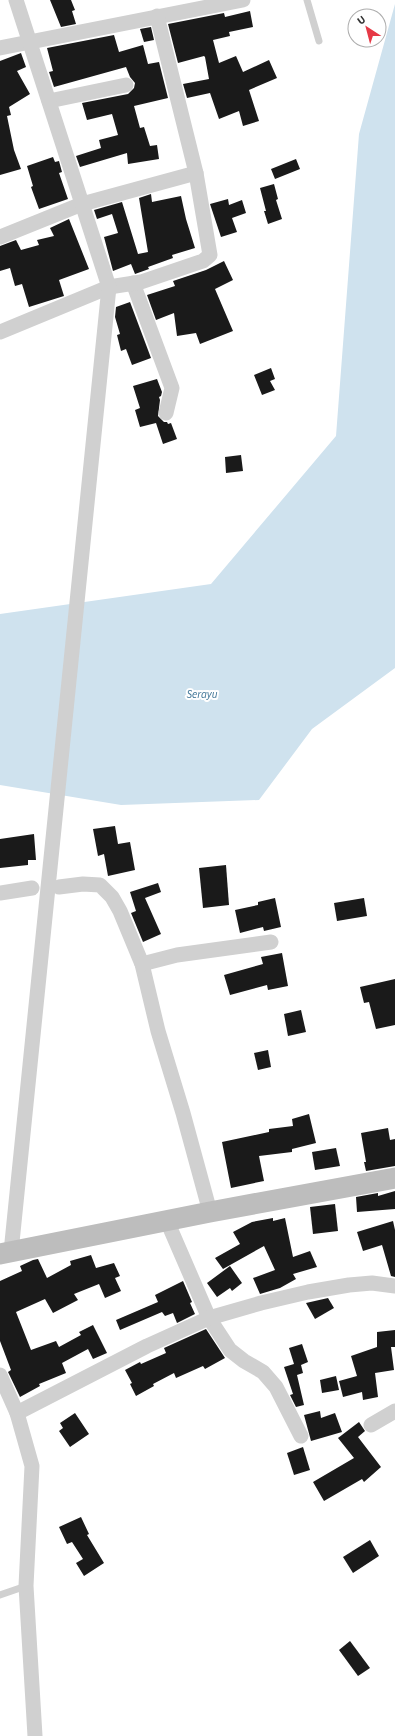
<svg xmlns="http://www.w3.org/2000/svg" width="395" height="1736" font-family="'Source Sans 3',sans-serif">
	<rect width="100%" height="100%" fill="#fff"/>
	<polygon fill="#cfe2ee" points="395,4 395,668 312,729 259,800 121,805 0,785 0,614 211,584 336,436 359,134"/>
	<g fill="#1a1a1a">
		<polygon points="50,0 71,0 75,10 72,11 76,24 61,27"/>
		<polygon points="250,11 253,27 229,32 230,36 213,40 219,63 236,56 243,72 269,60 277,78 249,90 259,121 243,126 239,111 219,119 210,93 187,98 183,84 209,79 205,57 204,56 178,63 168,24 224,13 225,17"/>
		<polygon points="151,27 154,40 144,42 140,29"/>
		<polygon points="114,35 119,52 143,45 148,64 159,62 168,98 134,106 140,128 144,127 150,146 157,145 159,159 128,164 127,153 80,167 76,156 101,148 99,140 118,135 112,114 87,120 82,103 128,94 134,88 135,83 130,77 126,67 54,87 49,72 53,71 47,48"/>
		<polygon points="21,53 26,67 17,71 30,94 9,107 11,115 7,116 14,150 21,169 0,175 0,61"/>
		<polygon points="53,157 55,162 59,161 62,172 59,173 68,199 39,209 31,187 33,186 27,166"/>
		<polygon points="296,159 300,169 275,179 271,169"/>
		<polygon points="274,184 278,199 276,200 282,219 268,224 264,211 266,211 260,188"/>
		<polygon points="151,194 152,202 181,196 186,219 195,248 172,255 173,258 148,267 149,269 135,274 131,264 113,271 104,237 118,233 112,214 97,219 94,210 122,202 138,254 148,252 139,198"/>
		<polygon points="228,199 229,205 242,200 246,213 232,218 237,232 221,237 210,204"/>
		<polygon points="69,219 89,269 59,280 64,296 29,307 22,284 15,286 10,268 0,271 0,246 16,240 21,250 39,245 37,240 54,236 50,228"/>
		<polygon points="224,261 233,280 215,289 233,331 200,344 196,333 177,336 174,313 156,320 147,295 175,286 173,281 206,270"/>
		<polygon points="130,302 151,358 132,365 126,349 121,351 117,335 120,334 115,317 116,307"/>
		<polygon points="271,368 275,379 270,381 275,390 262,395 254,375"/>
		<polygon points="157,379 162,392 161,396 159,397 160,400 158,416 164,422 167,422 168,424 171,423 177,439 163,444 156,423 140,427 135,410 140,408 133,386"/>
		<polygon points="241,455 243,471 226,473 225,457"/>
		<polygon points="115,826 118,844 130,842 135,870 108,876 104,854 98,856 93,829"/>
		<polygon points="34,834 36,860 28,860 28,865 0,868 0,839"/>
		<polygon points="226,865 229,905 203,908 199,868"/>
		<polygon points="158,883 161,892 145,898 161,934 143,942 131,913 136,911 130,892"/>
		<polygon points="275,898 281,927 264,931 263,927 240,933 235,910 258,905 258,902"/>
		<polygon points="364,898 367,916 337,921 334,903"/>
		<polygon points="282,953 288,986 268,990 267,985 230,995 224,975 263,964 261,957"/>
		<polygon points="395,979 395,1025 376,1029 369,1002 364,1003 360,987"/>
		<polygon points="301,1010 306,1032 288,1036 284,1014"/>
		<polygon points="268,1050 271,1067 258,1070 254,1053"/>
		<polygon points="309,1114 316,1143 292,1149 292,1152 259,1156 264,1181 231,1188 222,1142 269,1132 269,1129 293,1126 292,1119"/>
		<polygon points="388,1128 390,1140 395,1139 395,1166 366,1171 364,1162 366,1162 361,1133"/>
		<polygon points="336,1148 340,1166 315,1170 312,1152"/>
		<polygon points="395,1191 395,1209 357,1212 356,1197 378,1193 378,1196"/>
		<polygon points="335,1204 338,1231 313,1234 310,1207"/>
		<polygon points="273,1218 273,1221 285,1218 293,1257 310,1251 317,1267 293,1274 296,1279 280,1288 260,1294 253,1278 275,1270 264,1246 223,1269 215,1258 240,1244 233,1232 252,1222"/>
		<polygon points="393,1221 395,1230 395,1277 391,1276 382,1245 363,1251 357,1232"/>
		<polygon points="91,1255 96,1268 114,1263 120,1276 115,1278 121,1291 105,1298 99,1284 74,1294 78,1300 53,1313 45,1299 16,1312 31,1350 56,1341 59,1347 81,1335 79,1332 93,1325 107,1353 93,1359 88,1349 62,1363 66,1373 39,1384 40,1386 20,1397 8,1372 11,1370 0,1341 0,1281 22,1271 20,1266 33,1260 38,1259 47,1278 71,1265 70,1261"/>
		<polygon points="230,1266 242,1283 232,1291 230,1288 217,1297 207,1283"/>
		<polygon points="183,1281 192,1302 190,1303 195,1314 177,1323 173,1313 165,1316 162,1312 120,1330 116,1320 158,1302 155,1295"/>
		<polygon points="328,1298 334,1308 315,1319 306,1303"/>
		<polygon points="206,1329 225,1358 205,1369 203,1366 176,1378 174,1373 153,1384 154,1386 136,1396 130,1384 132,1383 125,1370 140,1362 141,1364 166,1353 164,1348"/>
		<polygon points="395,1330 395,1347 391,1347 394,1370 375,1373 378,1397 363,1400 362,1392 343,1397 339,1381 357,1376 351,1356 377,1347 377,1332"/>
		<polygon points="302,1344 308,1362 301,1365 303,1373 297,1375 304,1405 296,1407 290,1395 293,1394 284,1367 294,1364 289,1348"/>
		<polygon points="336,1376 339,1390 322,1393 320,1380"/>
		<polygon points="320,1411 321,1418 335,1413 342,1432 311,1441 304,1415"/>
		<polygon points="75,1413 89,1434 70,1447 59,1431 63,1428 60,1423"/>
		<polygon points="359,1422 365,1431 358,1437 381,1467 364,1482 362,1479 324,1501 313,1482 354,1458 338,1438"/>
		<polygon points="303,1447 310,1470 294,1475 287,1453"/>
		<polygon points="81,1517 89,1534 87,1535 104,1563 84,1576 76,1563 83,1559 72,1542 67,1544 59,1527"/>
		<polygon points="370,1540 379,1556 353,1573 343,1557"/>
		<polygon points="350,1641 370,1668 358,1676 339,1650"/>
	</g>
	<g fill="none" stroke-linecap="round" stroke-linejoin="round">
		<g stroke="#d0d0d0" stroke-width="7">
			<polyline points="307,0 319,41"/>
			<polyline points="0,1595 26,1586"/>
		</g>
		<g stroke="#d0d0d0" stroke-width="15">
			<polyline points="0,48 243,0"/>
			<polyline points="49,101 126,85"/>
			<polyline points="0,237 82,204 196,173"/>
			<polyline points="133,283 172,388 166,413"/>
			<polyline points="0,332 109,287 141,282 203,261 210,255 196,173 157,16"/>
			<polyline points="59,887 83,884 100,885 112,897 120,911 142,964 158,1031 183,1113 210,1212"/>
			<polyline points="0,893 32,888"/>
			<polyline points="142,964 177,955 271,942"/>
			<polyline points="167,1221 209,1318 230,1350 244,1361 263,1372 276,1387 301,1436"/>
			<polyline points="11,1252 109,287 16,0"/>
			<polyline points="0,1375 17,1413 32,1466 26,1586 35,1736"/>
			<polyline points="17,1413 147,1346 209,1318 261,1303 308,1292 349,1285 372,1283 395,1286"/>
			<polyline points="371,1425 395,1411"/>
		</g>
		<polyline stroke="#bdbdbd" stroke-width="21" points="0,1254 210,1212 395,1178"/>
	</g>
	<g text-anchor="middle" stroke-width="4" stroke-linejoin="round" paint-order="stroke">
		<g font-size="11" font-style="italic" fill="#3f7597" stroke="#fff">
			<text x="202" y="698">Serayu</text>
		</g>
	</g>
	<g transform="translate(367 28) rotate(324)"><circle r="19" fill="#ffffff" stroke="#adadad"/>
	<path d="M0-3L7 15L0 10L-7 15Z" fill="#e63946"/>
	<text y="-6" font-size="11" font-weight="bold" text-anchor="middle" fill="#333333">U</text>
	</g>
</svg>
